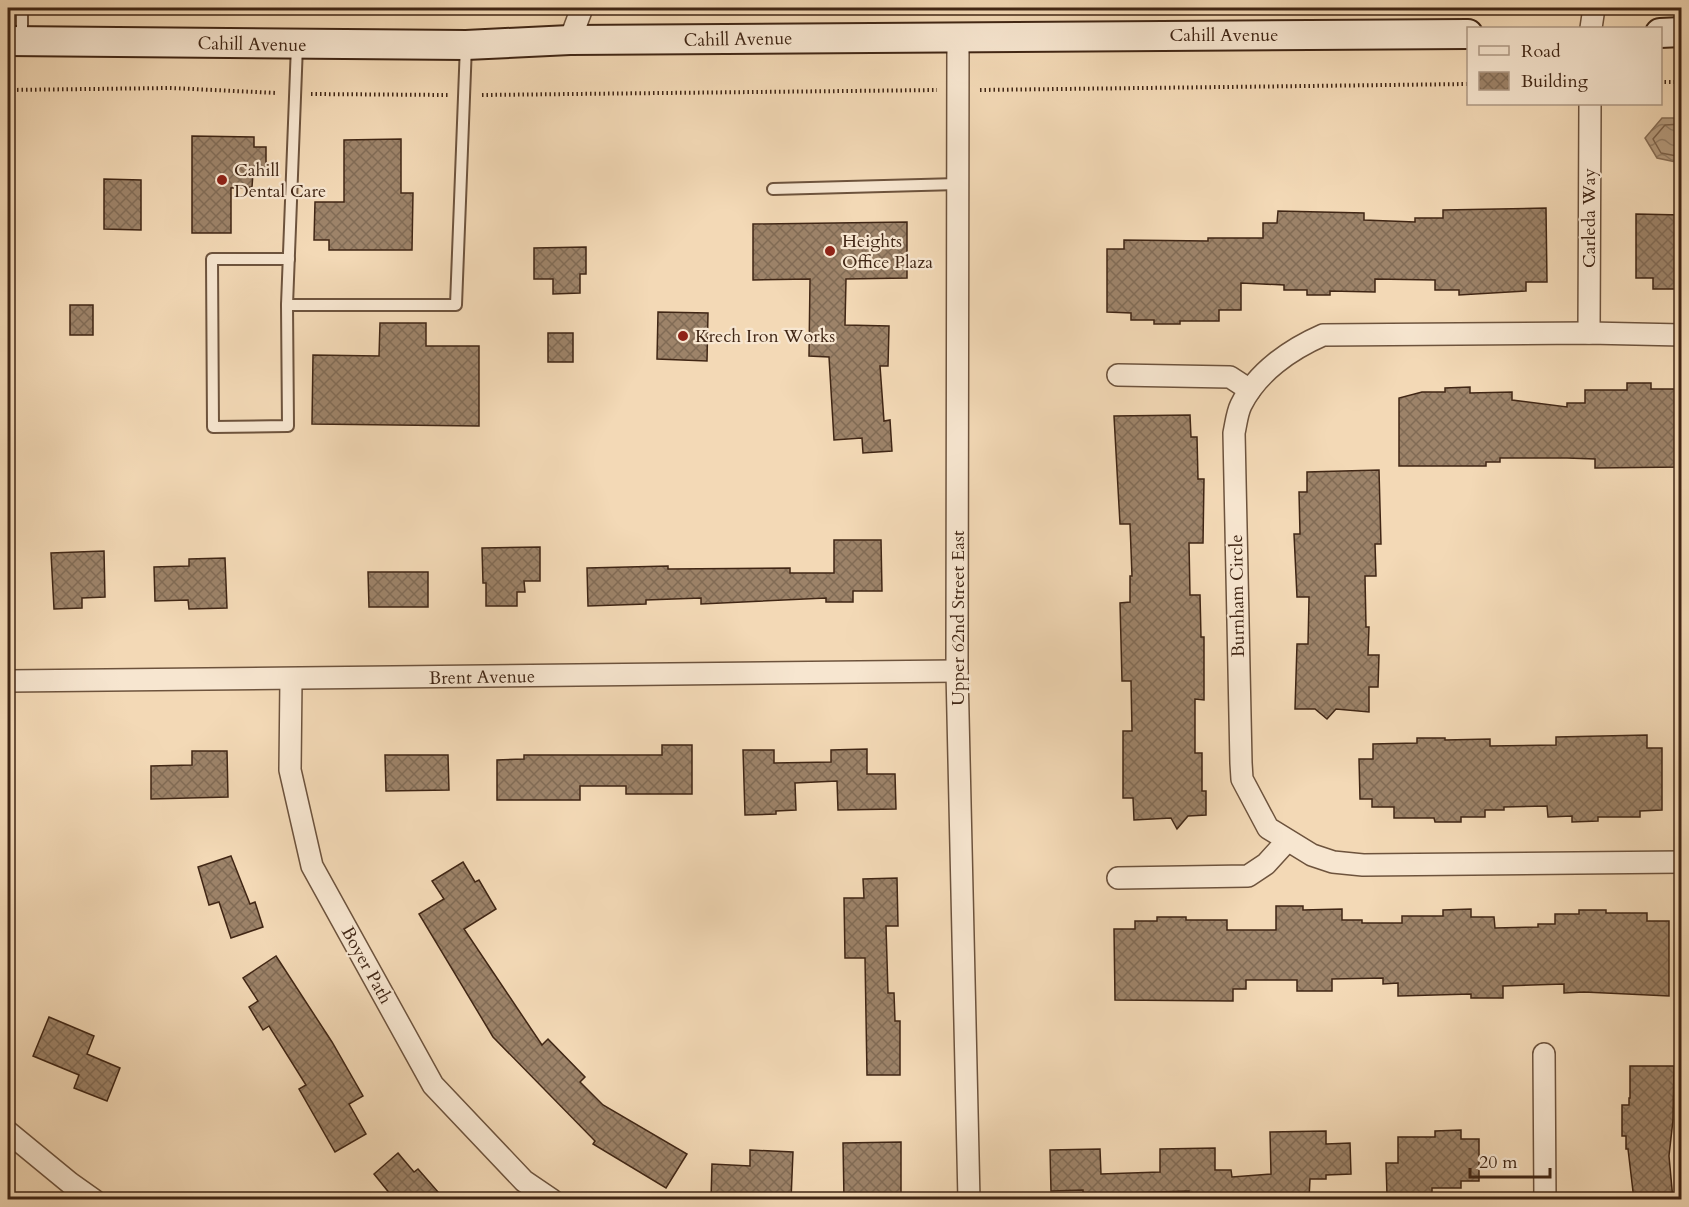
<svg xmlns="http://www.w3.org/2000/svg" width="1689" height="1207" font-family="Cardo,serif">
	<defs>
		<pattern id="water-waves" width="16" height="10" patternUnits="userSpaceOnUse" patternTransform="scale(1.5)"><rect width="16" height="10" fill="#b69c7f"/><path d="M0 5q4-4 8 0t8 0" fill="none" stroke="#957f67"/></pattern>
		<pattern id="building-cross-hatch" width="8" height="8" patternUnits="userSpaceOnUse" patternTransform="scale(1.5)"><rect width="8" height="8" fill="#9d8369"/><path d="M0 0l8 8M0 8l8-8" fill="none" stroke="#816b55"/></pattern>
	</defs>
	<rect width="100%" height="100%" fill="#f3d9b6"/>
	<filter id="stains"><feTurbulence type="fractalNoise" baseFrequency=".00333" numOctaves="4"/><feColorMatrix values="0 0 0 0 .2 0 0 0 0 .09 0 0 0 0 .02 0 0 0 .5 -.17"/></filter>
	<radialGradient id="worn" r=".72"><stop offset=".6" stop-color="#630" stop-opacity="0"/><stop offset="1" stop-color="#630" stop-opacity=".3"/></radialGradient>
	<polygon fill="url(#water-waves)" stroke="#876d55" stroke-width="1.5" points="1662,118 1681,118 1681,163 1657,158 1645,138"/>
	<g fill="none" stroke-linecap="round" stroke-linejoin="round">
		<polyline stroke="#7b614a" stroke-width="1.5" points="1682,124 1665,125 1653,139 1661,153 1682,157"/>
	</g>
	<g fill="url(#building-cross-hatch)" stroke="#402615" stroke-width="1.5">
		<polygon points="192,136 254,137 254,147 266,147 266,173 253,173 252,187 231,188 231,233 192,233"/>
		<polygon points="401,139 401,193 413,193 412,250 329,250 329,240 314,240 315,202 344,202 344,140"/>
		<polygon points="104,179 141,180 141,230 104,229"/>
		<polygon points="1546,208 1547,282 1526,282 1526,291 1459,295 1459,290 1435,290 1435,280 1375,279 1375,292 1330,291 1330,295 1307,295 1307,290 1284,290 1284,285 1241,283 1241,310 1219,310 1219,321 1180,321 1180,324 1154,324 1154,320 1131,320 1131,313 1107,312 1107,249 1124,249 1124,240 1208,241 1208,238 1263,238 1263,223 1277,223 1278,211 1364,213 1364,220 1415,222 1415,218 1443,218 1443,210"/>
		<polygon points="1636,214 1682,215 1682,289 1653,289 1653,278 1636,278"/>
		<polygon points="907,222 907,278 846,279 845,325 889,326 888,366 880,366 884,421 890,420 892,451 863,453 862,438 834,440 829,357 809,356 810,279 753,280 753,224"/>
		<polygon points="586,247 586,274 580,274 580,293 553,294 553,279 534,279 534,248"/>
		<rect x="70" y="305" width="23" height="30"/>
		<polygon points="658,312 708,313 707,361 657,359"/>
		<polygon points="380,323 426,323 426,346 479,346 479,426 312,424 313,355 379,356"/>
		<rect x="548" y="333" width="25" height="29"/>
		<polygon points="1627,383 1651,383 1651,389 1677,389 1677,393 1682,393 1682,467 1595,468 1595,459 1567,458 1500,458 1500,462 1486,462 1486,466 1399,466 1399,398 1422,392 1445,392 1445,388 1470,387 1470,393 1512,392 1512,400 1567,407 1567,403 1585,403 1585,390 1627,390"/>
		<polygon points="1190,415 1191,437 1197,437 1198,479 1204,479 1203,543 1189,543 1190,595 1200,595 1201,637 1204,637 1204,700 1195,699 1195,753 1202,753 1202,791 1206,791 1206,815 1188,816 1177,829 1171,818 1134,820 1133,798 1123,798 1123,731 1132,731 1131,681 1122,681 1120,603 1130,602 1130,576 1132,576 1130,524 1120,524 1114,416"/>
		<polygon points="1379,470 1381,544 1375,544 1376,576 1365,576 1366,627 1369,627 1368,655 1379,655 1378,687 1369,687 1369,712 1336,709 1327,719 1315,709 1295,709 1297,644 1308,644 1309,597 1297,597 1294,534 1300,534 1299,492 1307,492 1307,472"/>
		<polygon points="834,540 881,540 882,591 853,591 853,602 826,602 826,598 701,604 701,598 646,600 646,604 588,606 587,568 668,566 668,569 790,568 790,573 834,573"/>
		<polygon points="540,547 540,581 524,581 525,592 517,592 517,606 486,606 486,583 483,583 482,548"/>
		<polygon points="104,551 105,597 82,598 82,608 54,609 51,553"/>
		<polygon points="225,558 227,608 189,609 188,600 155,601 154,567 189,566 189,559"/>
		<polygon points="368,572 428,572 428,607 369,607"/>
		<polygon points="1647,735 1647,748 1662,748 1662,810 1640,811 1640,817 1598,817 1598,821 1572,822 1572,816 1548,817 1547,806 1504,807 1504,810 1485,810 1485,817 1461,817 1461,822 1435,822 1434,818 1394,818 1394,807 1372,807 1372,799 1360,799 1359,759 1373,759 1373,744 1417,743 1417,738 1445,738 1445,740 1490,739 1490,746 1556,745 1556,737"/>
		<polygon points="662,745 692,745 692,794 626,794 626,786 580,786 580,800 497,800 497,760 524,759 524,755 662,755"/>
		<polygon points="867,749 867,774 895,774 896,809 838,810 837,781 795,783 796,810 776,811 776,814 745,815 743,750 774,750 774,763 831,762 831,750"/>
		<polygon points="192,751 227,751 228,797 151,799 151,766 192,765"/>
		<polygon points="385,755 448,755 449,790 386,791"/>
		<polygon points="231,856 250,904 255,902 263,927 231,938 219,902 209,905 198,867"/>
		<polygon points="463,862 475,882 479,880 496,909 464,929 542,1045 548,1039 585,1077 580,1082 603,1105 687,1154 666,1188 593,1144 595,1141 493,1037 419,914 444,899 432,881"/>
		<polygon points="897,878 898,926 886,926 888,993 894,993 895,1021 900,1021 900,1075 867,1075 865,958 845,958 844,898 864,898 863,879"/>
		<polygon points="1276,906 1303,906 1303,910 1342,909 1342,920 1362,920 1362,923 1402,923 1402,916 1443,916 1443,910 1471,909 1471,917 1494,917 1495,928 1538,927 1538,924 1555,924 1555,914 1579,914 1579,910 1606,910 1606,913 1647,913 1647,921 1669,921 1669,996 1584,992 1564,993 1564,984 1503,986 1503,998 1471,998 1471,994 1398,996 1398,983 1383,984 1383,978 1332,979 1332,991 1297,991 1297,980 1246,980 1246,989 1233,989 1233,1001 1115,1000 1114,929 1135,929 1135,921 1157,921 1157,917 1186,917 1186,920 1227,920 1227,930 1276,930"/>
		<polygon points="276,956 332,1042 363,1096 349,1104 366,1134 335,1152 299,1089 306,1085 269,1026 263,1030 249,1007 258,1001 243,978"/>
		<polygon points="49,1017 94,1036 87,1054 120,1068 107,1101 74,1088 79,1075 33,1056"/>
		<polygon points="1630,1066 1674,1066 1673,1120 1669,1156 1673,1200 1634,1200 1628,1149 1626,1149 1626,1136 1622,1136 1622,1105 1629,1105 1629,1098 1630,1098"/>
		<polygon points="1461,1130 1461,1139 1479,1139 1479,1181 1461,1181 1461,1188 1432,1188 1432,1196 1387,1195 1386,1163 1398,1163 1398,1137 1435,1137 1435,1131"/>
		<polygon points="1326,1131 1326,1144 1350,1143 1351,1174 1326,1175 1326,1179 1310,1179 1309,1199 1268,1199 1268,1196 1190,1200 1189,1191 1126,1193 1126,1200 1083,1200 1083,1190 1051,1191 1050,1150 1100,1149 1101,1174 1160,1172 1160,1149 1215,1148 1215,1170 1231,1170 1232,1177 1271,1174 1270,1132"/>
		<polygon points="901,1142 901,1196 875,1196 875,1200 844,1200 843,1143"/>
		<polygon points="750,1150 793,1152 791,1200 711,1200 712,1164 750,1166"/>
		<polygon points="398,1153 414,1172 418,1169 445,1200 395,1200 374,1174"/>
	</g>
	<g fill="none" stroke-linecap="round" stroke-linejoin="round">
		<g stroke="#6d533d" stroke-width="14">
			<g id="lane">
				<polyline points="22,41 22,8"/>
				<polyline points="297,45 287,305 456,305 466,45"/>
				<polyline points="773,189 958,184"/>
				<polyline points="287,305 288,426 213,427 212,259 289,259"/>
			</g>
		</g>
		<g stroke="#6d533d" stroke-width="24">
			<g id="street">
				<polyline points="1591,28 1594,8"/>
				<polyline points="958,36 957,671 969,1200"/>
				<polyline points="570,40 582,8"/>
				<polyline points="1589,333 1590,104"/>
				<path d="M1682,335L1589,333L1323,335C1291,349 1257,372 1241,405C1237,413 1236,424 1234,433L1241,763L1242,779L1268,828L1312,855L1333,862L1363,865L1682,862"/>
				<polyline points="1118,375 1230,377 1250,390"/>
				<polyline points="291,679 290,770 312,866 433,1085 524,1181 552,1200"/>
				<polyline points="8,681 957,671"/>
				<polyline points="1118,878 1248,876 1266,864 1287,841"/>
				<polyline points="1544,1054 1545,1200"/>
				<polyline points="8,1132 70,1183 94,1200"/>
			</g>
		</g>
		<g stroke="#402615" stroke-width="32">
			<g id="secondary">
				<polyline points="1660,33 1682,32"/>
				<polyline points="8,41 466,45 570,40 1468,34"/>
			</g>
		</g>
		<g stroke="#402615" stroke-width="4" stroke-dasharray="1.5 3" stroke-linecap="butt">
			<polyline points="1660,82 1682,82"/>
			<polyline points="8,90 171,88 277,93"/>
			<polyline points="980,90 1468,84"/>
			<polyline points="311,94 448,95"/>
			<polyline points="482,95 937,90"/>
		</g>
		<use href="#lane" stroke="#f7e6d0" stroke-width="10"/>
		<use href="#street" stroke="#f7e6d0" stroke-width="21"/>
		<use href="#secondary" stroke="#f7e6d0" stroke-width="28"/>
	</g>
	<g fill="#8f2418" stroke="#f7e6d0" stroke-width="2">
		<circle cx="222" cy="180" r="6"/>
		<circle cx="830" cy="251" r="6"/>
		<circle cx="683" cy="336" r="6"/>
	</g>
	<g text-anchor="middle" stroke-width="4.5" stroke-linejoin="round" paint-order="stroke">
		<g font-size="18" fill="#402615" stroke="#f7e6d0">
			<text x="1224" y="41">Cahill Avenue</text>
			<text transform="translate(738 39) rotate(-1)" y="6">Cahill Avenue</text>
			<text transform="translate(252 44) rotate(1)" y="6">Cahill Avenue</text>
			<text transform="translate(1589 218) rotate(-90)" y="6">Carleda Way</text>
			<text transform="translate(1237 596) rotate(-91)" y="6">Burnham Circle</text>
			<text transform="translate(958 618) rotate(-90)" y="6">Upper 62nd Street East</text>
			<text transform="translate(482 677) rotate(-1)" y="6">Brent Avenue</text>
			<text transform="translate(367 965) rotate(61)" y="6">Boyer Path</text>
		</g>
		<g font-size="18" fill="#402615" stroke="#f7e6d0" text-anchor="start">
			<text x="234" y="176">Cahill<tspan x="234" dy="21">Dental Care</tspan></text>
			<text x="842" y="247">Heights<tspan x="842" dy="21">Office Plaza</tspan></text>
			<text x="695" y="342">Krech Iron Works</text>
		</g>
	</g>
	<rect width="1689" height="1207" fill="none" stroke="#f3d9b6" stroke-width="30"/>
	<rect x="9" y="9" width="1671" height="1189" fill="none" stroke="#402615" stroke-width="3"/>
	<rect x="15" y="15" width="1659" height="1177" fill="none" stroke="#402615" stroke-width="1.5"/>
	<rect x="1467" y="27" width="195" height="78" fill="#f7e6d0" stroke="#ae9985" stroke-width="1.5"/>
	<rect x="1479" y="46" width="30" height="9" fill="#f7e6d0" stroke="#ae9985" stroke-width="1.5"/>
	<text x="1521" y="57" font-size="18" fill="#402615">Road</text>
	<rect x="1479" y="72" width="30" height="18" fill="url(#building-cross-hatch)" stroke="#ae9985" stroke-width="1.5"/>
	<text x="1521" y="87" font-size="18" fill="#402615">Building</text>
	<path d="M1470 1168v9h80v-9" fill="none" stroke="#402615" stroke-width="3"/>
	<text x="1479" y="1168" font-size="18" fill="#402615" stroke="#f7e6d0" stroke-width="4.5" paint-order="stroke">20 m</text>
	<rect width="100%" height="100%" filter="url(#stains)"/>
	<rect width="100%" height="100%" fill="url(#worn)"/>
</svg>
